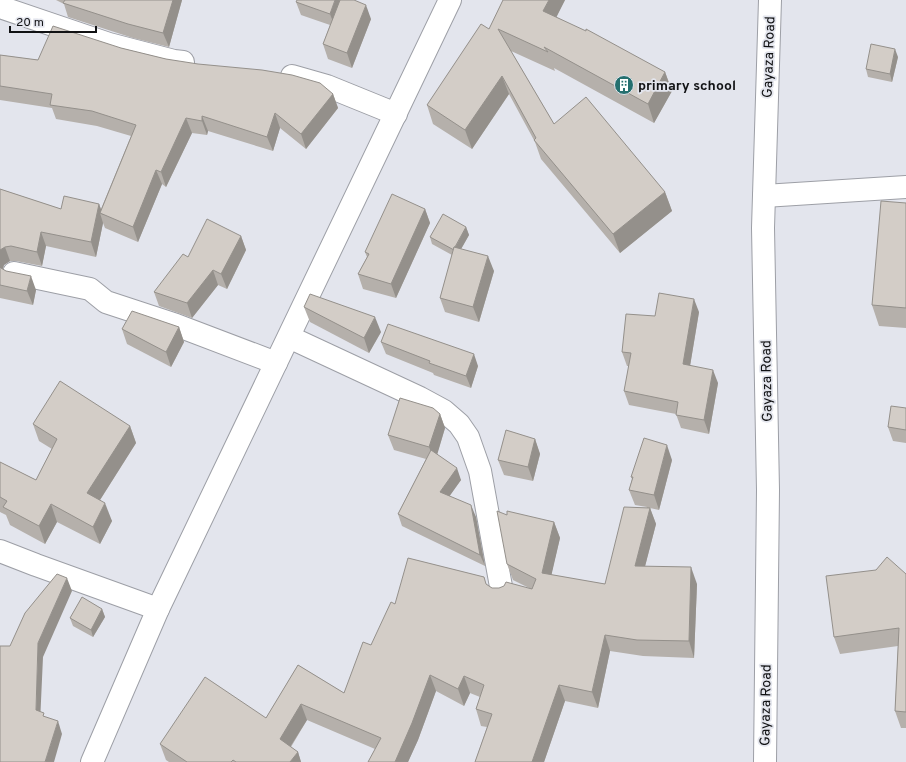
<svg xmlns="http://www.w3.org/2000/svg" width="906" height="762" font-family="Overpass,sans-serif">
	<rect width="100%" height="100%" fill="#e3e5ed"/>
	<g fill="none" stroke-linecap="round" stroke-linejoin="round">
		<g stroke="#9d9fa6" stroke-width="24">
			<g id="minor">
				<polyline points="0,7 109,44 174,61 183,62"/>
				<polyline points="292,76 327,86 396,114"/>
				<polyline points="764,196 906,187"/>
				<polyline points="14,273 90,289 106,302 176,325 276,363"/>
				<polyline points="289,337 420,398 444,411 459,424 468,437 480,471 502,592"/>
				<polyline points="0,551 36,565 158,609"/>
				<polyline points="92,762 158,609 450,0"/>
			</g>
		</g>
		<g stroke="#9d9fa6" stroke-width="24">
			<polyline id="major" points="765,762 768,490 763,228 770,0"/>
		</g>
		<use href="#minor" stroke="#fff" stroke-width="22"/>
		<use href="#major" stroke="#fff" stroke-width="22"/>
	</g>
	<g fill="#b5b0ab">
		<polygon points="56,0 182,0 169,47 133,38 68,17 64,4"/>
		<polygon points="503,0 565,0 556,17 665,72 672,91 654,123 554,68 555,71 511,51 554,124 665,192 672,211 620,253 541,159 535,142 509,94 472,149 433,124 427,105 489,29"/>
		<polygon points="296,2 371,19 352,68 328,59 323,44 330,25 301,15"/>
		<polygon points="121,48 166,59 333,94 338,108 306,149 280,128 273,151 208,131 207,135 192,133 166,187 162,184 138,242 105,228 103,223 96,257 46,246 42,266 16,261 10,261 4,265 3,269 36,290 33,305 0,298 0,189 61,209 99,204 101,209 131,136 97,126 56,119 52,108 0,100 0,55 38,60"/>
		<polygon points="898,57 892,82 868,77 866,69"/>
		<polygon points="906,203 906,328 879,326 872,305"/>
		<polygon points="425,209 430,223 396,298 363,289 358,274 367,257 365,252"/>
		<polygon points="466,227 469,235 461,249 494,271 479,322 445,312 440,298 452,255 432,244 430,237"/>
		<polygon points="241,236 246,250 227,289 218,285 192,318 159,306 154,292 188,257"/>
		<polygon points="304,307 381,332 369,353 310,322"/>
		<polygon points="699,312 690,366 718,383 709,434 681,428 676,414 629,405 624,391 629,366 627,366 622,352 655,316"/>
		<polygon points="179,327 184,342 171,367 127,344 122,329"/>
		<polygon points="381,342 478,366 471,388 434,375 433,373 386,354"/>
		<polygon points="906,408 906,443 893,441 888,427"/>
		<polygon points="440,414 445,428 437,454 461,480 449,496 476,517 485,566 402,526 398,514 426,459 394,450 388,435"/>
		<polygon points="33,424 130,426 136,443 100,500 112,521 100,544 57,522 45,544 10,525 6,515 0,512 0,462 36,480 52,449 39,441"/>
		<polygon points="535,439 540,454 533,481 504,475 498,460"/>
		<polygon points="672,460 659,510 650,508 656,524 645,566 697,584 694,658 643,656 610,651 598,708 565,701 544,762 475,762 487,727 481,726 476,709 480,697 470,693 464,706 436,691 418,740 408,762 368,762 375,749 307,720 291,747 298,752 301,762 169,762 166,760 160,744 266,718 298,665 344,693 371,645 395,604 486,584 492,588 529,588 513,580 507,564 507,515 554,522 560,538 551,575 605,584 647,507 635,505 629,490 632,479 631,477"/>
		<polygon points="906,574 906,728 901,728 895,711 898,646 840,654 834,637"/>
		<polygon points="102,609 105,617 93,637 73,626 70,618"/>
	</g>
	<g fill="#94908b">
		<polygon points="173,0 182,0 169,47 163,33"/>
		<polygon points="335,0 344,0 335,27 330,14"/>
		<polygon points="549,0 565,0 550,30 543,11"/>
		<polygon points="366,5 371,19 352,68 347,53"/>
		<polygon points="895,49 898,57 892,82 890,74"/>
		<polygon points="665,72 672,91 654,123 648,104"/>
		<polygon points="502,76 509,94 472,149 465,130"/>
		<polygon points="333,94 338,108 306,149 301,134"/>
		<polygon points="275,113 280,128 273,151 267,137"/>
		<polygon points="202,116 208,131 207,135 202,121"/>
		<polygon points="186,118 192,133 166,187 161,172"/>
		<polygon points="156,170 162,184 138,242 133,227"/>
		<polygon points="665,192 672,211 620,253 613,234"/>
		<polygon points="99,204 103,215 100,213 103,223 96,257 91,242"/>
		<polygon points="425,209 430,223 396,298 391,284"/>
		<polygon points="466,227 469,235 456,258 454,250"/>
		<polygon points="41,232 46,246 42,266 37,252"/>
		<polygon points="241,236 246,250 227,289 221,274"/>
		<polygon points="5,247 10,261 4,265 2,271 0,271 0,250"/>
		<polygon points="488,256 494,271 479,322 473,307"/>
		<polygon points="213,270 218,285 192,318 187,303"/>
		<polygon points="31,276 36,290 33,305 27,291"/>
		<polygon points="694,299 699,312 688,378 683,364"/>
		<polygon points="375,317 381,332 369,353 364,338"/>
		<polygon points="179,327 184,342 171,367 166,352"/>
		<polygon points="474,354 478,366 471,388 466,376"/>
		<polygon points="713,370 718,383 709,434 704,420"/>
		<polygon points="440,414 445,428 435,462 429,447"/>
		<polygon points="130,426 136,443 93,511 87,493"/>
		<polygon points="535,439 540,454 533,481 528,467"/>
		<polygon points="667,445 672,460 659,510 654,495"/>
		<polygon points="457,468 461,480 444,504 440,492"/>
		<polygon points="105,503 112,521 100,544 93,527"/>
		<polygon points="51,504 57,522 45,544 39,526"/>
		<polygon points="471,505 476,517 485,566 480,555"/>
		<polygon points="650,508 656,524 641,582 635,566"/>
		<polygon points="554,522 560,538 548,590 542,573"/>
		<polygon points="691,567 697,584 694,658 689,641"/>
		<polygon points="67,578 72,591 43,657 40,723 36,710 38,643"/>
		<polygon points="102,609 105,617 93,637 91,630"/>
		<polygon points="605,635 610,651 598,708 592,692"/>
		<polygon points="430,675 436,691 418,740 408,762 395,762"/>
		<polygon points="464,676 470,693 464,706 458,689"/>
		<polygon points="559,685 565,701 544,762 532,762"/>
		<polygon points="301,704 307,720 285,755 280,739"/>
		<polygon points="58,721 62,734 54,762 45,762"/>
		<polygon points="298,752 301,762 290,762"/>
	</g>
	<g fill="#d3cdc7" stroke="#94908b">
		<polygon points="65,0 173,0 163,33 128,24 63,3"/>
		<polygon points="297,0 335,0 330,14 296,2"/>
		<polygon points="340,0 354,0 366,5 347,53 323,44"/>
		<polygon points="503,0 549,0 543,11 586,31 586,29 665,72 648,104 544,47 548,52 498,29 554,124 586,97 665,192 613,234 534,140 536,138 502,76 465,130 427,105 481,24 489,29"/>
		<polygon points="53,26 121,48 166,59 198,64 262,70 292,75 320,83 333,94 301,134 275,113 267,137 202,116 202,121 186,118 161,172 156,170 133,227 100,213 136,125 92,111 50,105 52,94 0,86 0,55 38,60"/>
		<polygon points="871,44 895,49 890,74 866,69"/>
		<polygon points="0,189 61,209 64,196 99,204 91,242 41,232 37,252 11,246 5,247 0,250"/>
		<polygon points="392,194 425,209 391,284 358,274 369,254 365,252"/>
		<polygon points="881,201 906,203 906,308 872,305"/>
		<polygon points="443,214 466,227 455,247 454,247 454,250 430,237"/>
		<polygon points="207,219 241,236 221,274 213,270 187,303 154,292 183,254 188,257"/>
		<polygon points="454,247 488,256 473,307 440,298"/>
		<polygon points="0,267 1,268 6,271 31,276 27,291 0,285"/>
		<polygon points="659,293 694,299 683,364 713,370 704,420 676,415 678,402 624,391 631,353 622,352 626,314 655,316"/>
		<polygon points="310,294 375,317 364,338 304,307"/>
		<polygon points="132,311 179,327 166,352 122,329"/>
		<polygon points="388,324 474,354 466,376 429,363 430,361 381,342"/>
		<polygon points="60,381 130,426 87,493 105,503 93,527 51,504 39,526 3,507 7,501 0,497 0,462 36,480 57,439 33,424"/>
		<polygon points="400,398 433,408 440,414 429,447 388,435"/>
		<polygon points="891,406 906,408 906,430 888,427"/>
		<polygon points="506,430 535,439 528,467 498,460"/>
		<polygon points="644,438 667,445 654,495 629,490 633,477 631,477"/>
		<polygon points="431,450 457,468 440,492 471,505 480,555 398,514"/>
		<polygon points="624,507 650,508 635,566 691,567 689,641 637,640 605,635 592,692 559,685 532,762 475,762 492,714 476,709 484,685 464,676 458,689 430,675 412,723 395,762 368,762 381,738 301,704 280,739 298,752 290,762 236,762 233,760 231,762 187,762 160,744 205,677 266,718 298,665 344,693 363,642 371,645 391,602 395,604 408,558 484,577 486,584 492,588 499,588 504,586 506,582 532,589 536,579 507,564 497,511 507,515 507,511 554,522 542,573 605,584"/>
		<polygon points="887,557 906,574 906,712 895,711 899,628 834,637 826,576 876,570"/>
		<polygon points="57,574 67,578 38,643 36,710 44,713 43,716 58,721 45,762 0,762 0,646 10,646 25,613"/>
		<polygon points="82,597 102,609 91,630 70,618"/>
	</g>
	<defs>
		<g id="building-disc" transform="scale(1)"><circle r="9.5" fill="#25706f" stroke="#e3e5ed"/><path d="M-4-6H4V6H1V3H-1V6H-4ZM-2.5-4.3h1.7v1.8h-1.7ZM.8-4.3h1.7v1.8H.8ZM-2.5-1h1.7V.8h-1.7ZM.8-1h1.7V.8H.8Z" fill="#fff"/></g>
	</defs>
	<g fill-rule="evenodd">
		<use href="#building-disc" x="624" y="85"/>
	</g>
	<g text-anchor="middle" stroke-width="3.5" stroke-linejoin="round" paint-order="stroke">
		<g font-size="14" fill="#111214" stroke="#e3e5ed">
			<text transform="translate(768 57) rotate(-88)" y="5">Gayaza Road</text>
			<text transform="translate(766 381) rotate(-91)" y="5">Gayaza Road</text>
			<text transform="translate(765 705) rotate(-89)" y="5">Gayaza Road</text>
		</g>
		<g font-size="14" font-weight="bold" fill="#111214" stroke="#e3e5ed" text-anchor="start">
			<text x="638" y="90">primary school</text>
		</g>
	</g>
	<path d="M10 26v6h86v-6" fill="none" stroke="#111214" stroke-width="2"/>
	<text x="16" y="26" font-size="12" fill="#111214" stroke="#e3e5ed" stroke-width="3" paint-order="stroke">20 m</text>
</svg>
